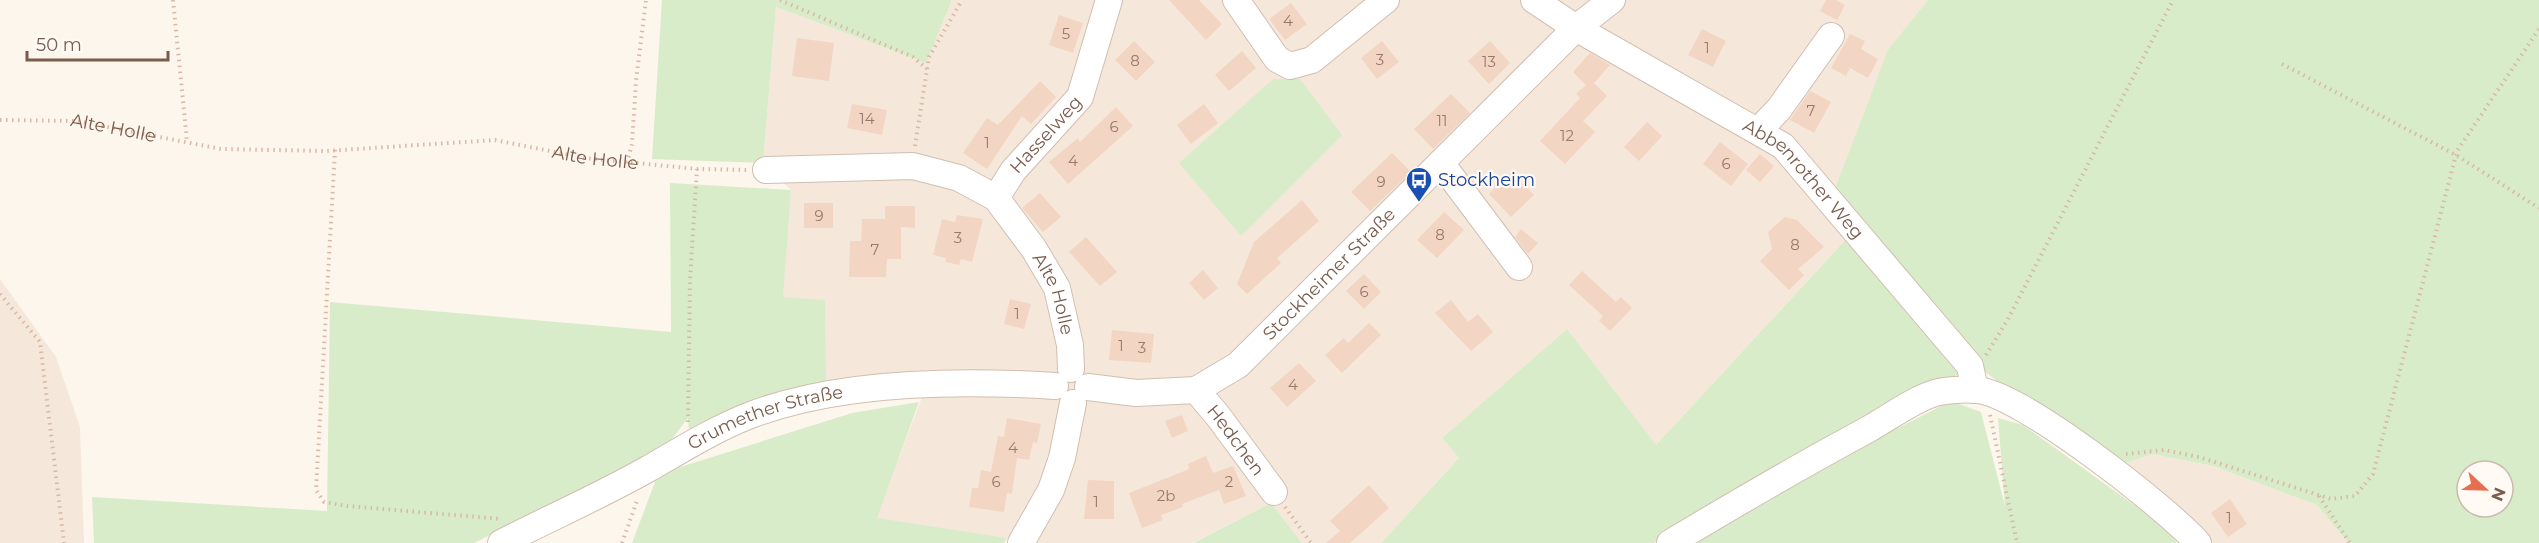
<svg xmlns="http://www.w3.org/2000/svg" width="2539" height="543" font-family="Montserrat,sans-serif">
	<rect width="100%" height="100%" fill="#fdf6ec"/>
	<g fill="#f5e8da">
		<polygon points="952,0 1928,0 1888,51 1849,236 1655,446 1567,329 1442,438 1459,458 1381,543 1302,543 1271,503 1192,543 1040,543 876,519 928,381 826,387 782,297 791,190 763,163 776,7 926,63"/>
		<polygon points="0,279 56,357 80,427 84,543 0,543"/>
		<polygon points="2152,454 2213,466 2317,505 2348,543 2206,543 2120,465"/>
	</g>
	<g fill="#d8ecc9" fill-rule="evenodd">
		<polygon points="662,0 952,0 926,63 776,7 763,163 652,159"/>
		<path d="M1928,0H2539V543H2348L2317,505L2213,466L2152,454L2120,465L2086,448L1972,362L1833,194L1888,50ZM2467,471H2503V507H2467Z"/>
		<polygon points="1273,79 1300,79 1342,135 1241,236 1179,163"/>
		<polygon points="670,183 791,190 783,297 825,300 826,387 689,434 688,418 664,449 474,543 94,543 92,497 327,511 330,302 671,332"/>
		<polygon points="1849,236 1965,371 1790,461 1802,477 1951,401 1981,412 2005,506 1998,418 2023,425 2166,528 2177,543 1692,543 1735,496 1654,543 1381,543 1459,458 1442,438 1567,329 1656,445"/>
		<polygon points="919,402 877,518 1007,538 1004,543 632,543 658,474 852,413"/>
		<polygon points="1271,503 1302,543 1193,543"/>
	</g>
	<g fill="#f3d5c3">
		<polygon points="1169,0 1199,0 1222,24 1206,40"/>
		<polygon points="1826,0 1836,0 1845,5 1837,20 1820,11"/>
		<polygon points="1291,3 1307,24 1285,40 1269,19"/>
		<polygon points="1059,15 1083,23 1073,53 1049,45"/>
		<polygon points="1702,29 1726,41 1713,67 1688,55"/>
		<polygon points="1850,34 1865,41 1861,49 1878,59 1868,78 1850,68 1846,76 1831,68"/>
		<polygon points="797,38 834,43 829,81 792,76"/>
		<polygon points="1134,41 1155,62 1136,81 1115,60"/>
		<polygon points="1382,41 1399,62 1377,79 1361,58"/>
		<polygon points="1490,41 1510,63 1489,84 1468,61"/>
		<polygon points="1242,51 1256,68 1229,91 1215,75"/>
		<polygon points="1590,53 1610,65 1594,83 1607,96 1583,121 1595,132 1565,164 1540,141 1580,98 1576,94 1586,85 1573,72"/>
		<polygon points="1040,81 1056,97 1031,124 1022,116 987,169 963,153 987,118 998,125"/>
		<polygon points="1810,91 1831,102 1814,133 1790,120"/>
		<polygon points="1451,94 1470,113 1433,149 1414,129"/>
		<polygon points="852,104 887,110 882,135 847,128"/>
		<polygon points="1204,104 1218,123 1191,144 1177,125"/>
		<polygon points="1116,107 1133,126 1068,184 1049,162 1078,138 1080,142"/>
		<polygon points="1647,122 1662,136 1639,161 1624,147"/>
		<polygon points="1720,142 1748,164 1731,186 1703,164"/>
		<polygon points="1392,153 1411,172 1370,211 1351,192"/>
		<polygon points="1760,154 1774,166 1760,182 1746,170"/>
		<polygon points="1511,172 1534,195 1511,217 1489,194"/>
		<polygon points="1040,193 1061,217 1043,232 1022,208"/>
		<polygon points="1302,200 1319,221 1277,258 1281,263 1247,294 1237,284 1254,242"/>
		<rect x="804" y="203" width="29" height="25"/>
		<polygon points="885,206 915,206 915,228 901,227 901,259 887,259 886,277 849,277 850,241 861,241 862,219 885,219"/>
		<polygon points="1444,212 1464,230 1437,258 1417,240"/>
		<polygon points="957,215 983,219 972,262 961,259 959,265 945,262 946,258 933,255 942,219 955,222"/>
		<polygon points="1785,217 1797,220 1824,247 1798,269 1804,275 1789,290 1760,261 1772,249 1768,232"/>
		<polygon points="1521,229 1538,243 1528,254 1515,237"/>
		<polygon points="1086,237 1117,272 1100,286 1069,252"/>
		<polygon points="1203,270 1218,288 1204,300 1189,283"/>
		<polygon points="1582,271 1616,302 1621,297 1632,308 1610,331 1599,321 1603,316 1569,285"/>
		<polygon points="1364,274 1381,292 1364,309 1346,291"/>
		<polygon points="1010,299 1031,304 1024,329 1004,324"/>
		<polygon points="1451,300 1468,322 1478,314 1493,332 1471,351 1435,313"/>
		<polygon points="1369,323 1381,335 1342,373 1325,355 1344,338 1348,343"/>
		<polygon points="1112,330 1154,334 1151,363 1109,360"/>
		<polygon points="1299,363 1316,381 1287,407 1270,388"/>
		<polygon points="1182,415 1188,431 1172,438 1165,421"/>
		<polygon points="1007,418 1041,424 1037,443 1033,442 1029,460 1017,458 1012,494 1007,493 1004,512 969,507 972,488 978,488 981,470 991,472 998,436 1004,437"/>
		<polygon points="1206,456 1213,473 1233,466 1246,496 1224,504 1219,490 1182,504 1183,507 1161,515 1163,520 1142,528 1129,493 1187,470 1189,468 1188,464"/>
		<polygon points="1088,480 1114,481 1114,519 1084,519"/>
		<polygon points="1369,485 1389,508 1350,543 1326,543 1340,531 1330,521"/>
		<polygon points="2230,499 2247,524 2228,537 2211,513"/>
	</g>
	<g fill="none" stroke-linecap="round" stroke-linejoin="round">
		<g stroke="#d1beb0" stroke-width="28">
			<g id="minor">
				<polyline points="1236,0 1277,59 1290,66 1312,60 1386,0"/>
				<path id="s2" d="M1534,0L1576,28L1783,146L1970,366L1975,390"/>
				<polyline points="1759,130 1779,109 1831,36"/>
				<polyline points="1441,163 1519,267"/>
				<path id="s3" d="M766,170L913,166L959,178L996,198L1034,249L1057,288L1070,345L1071,369"/>
				<path id="s4" d="M996,198L1013,171L1080,97L1109,0"/>
				<path id="s5" d="M1088,387L1136,393L1196,390L1238,365L1576,28L1612,0"/>
				<path id="s6" d="M1196,390L1218,416L1274,492"/>
				<path id="s7" d="M501,543C550,518 600,496 648,469C681,450 713,430 748,416C837,381 960,380 1055,386"/>
				<polyline points="1021,543 1051,490 1062,458 1073,403"/>
				<path d="M1670,543C1735,504 1800,466 1867,430C1887,419 1914,399 1935,393C1946,390 1964,389 1976,390C2018,391 2167,508 2198,543"/>
			</g>
		</g>
		<g stroke="#d9b8a5" stroke-width="4" stroke-dasharray="1.5 4.5" stroke-linecap="butt">
			<polyline points="173,0 187,141"/>
			<polyline points="780,0 913,57 927,69"/>
			<polyline points="2282,64 2456,155 2539,208"/>
			<path id="s1" d="M0,120L77,121L221,149L326,151L495,140L585,158L697,169L747,170"/>
			<polyline points="915,146 929,57 962,0"/>
			<polyline points="335,150 316,490 324,502 347,506 501,519"/>
			<polyline points="627,163 632,144 636,81 646,0"/>
			<polyline points="0,294 40,342 64,543"/>
			<polyline points="1986,355 2007,321 2173,0"/>
			<polyline points="1990,415 2017,543"/>
			<polyline points="688,422 690,280 697,169"/>
			<polyline points="2126,454 2164,450 2199,457 2331,499 2355,496 2373,474 2457,151 2539,29"/>
			<polyline points="2319,496 2350,543"/>
			<polyline points="1285,507 1311,543"/>
			<polyline points="622,543 638,498"/>
		</g>
		<use href="#minor" stroke="#fff" stroke-width="26"/>
	</g>
	<defs>
		<g id="bus-pin" transform="scale(1.35)"><path d="M0 17L-7.5 6A9.5 9.5 0 1 1 7.5 6Z" fill="#1a4fb4" stroke="#fffaf3"/><path d="M-5-6H5V4H4V6H2V4H-2V6H-4V4H-5ZM-3.5-4V0h7V-4ZM-3.5 1.2v1.5H-2V1.2ZM2 1.2v1.5H3.5V1.2Z" fill="#fff"/></g>
	</defs>
	<g fill-rule="evenodd">
		<use href="#bus-pin" x="1419" y="180"/>
	</g>
	<g text-anchor="middle" stroke-width="4.5" stroke-linejoin="round" paint-order="stroke">
		<g font-size="15" fill="#987a6a">
			<text x="1288" y="26">4</text>
			<text x="1066" y="39">5</text>
			<text x="1707" y="53">1</text>
			<text x="1380" y="65">3</text>
			<text x="1135" y="66">8</text>
			<text x="1489" y="67">13</text>
			<text x="1811" y="116">7</text>
			<text x="867" y="124">14</text>
			<text x="1442" y="126">11</text>
			<text x="1114" y="132">6</text>
			<text x="1567" y="141">12</text>
			<text x="987" y="148">1</text>
			<text x="1073" y="166">4</text>
			<text x="1726" y="169">6</text>
			<text x="1381" y="187">9</text>
			<text x="819" y="221">9</text>
			<text x="1440" y="240">8</text>
			<text x="958" y="243">3</text>
			<text x="1795" y="250">8</text>
			<text x="875" y="255">7</text>
			<text x="1364" y="297">6</text>
			<text x="1017" y="319">1</text>
			<text x="1121" y="351">1</text>
			<text x="1142" y="353">3</text>
			<text x="1293" y="390">4</text>
			<text x="1013" y="453">4</text>
			<text x="996" y="487">6</text>
			<text x="1229" y="487">2</text>
			<text x="1166" y="501">2b</text>
			<text x="1096" y="507">1</text>
			<text x="2229" y="523">1</text>
		</g>
		<g font-size="18" fill="#7a5c4d" stroke="#fffaf3">
			<text dy="6" stroke="none"><textPath href="#s1" startOffset="114">Alte Holle</textPath></text>
			<text dy="6" stroke="none"><textPath href="#s4" startOffset="81">Hasselweg</textPath></text>
			<text dy="6" stroke="none"><textPath href="#s1" startOffset="600">Alte Holle</textPath></text>
			<text dy="6" stroke="none"><textPath href="#s2" startOffset="326">Abbenrother Weg</textPath></text>
			<text dy="6" stroke="none"><textPath href="#s5" startOffset="286">Stockheimer Straße</textPath></text>
			<text dy="6" stroke="none"><textPath href="#s3" startOffset="350">Alte Holle</textPath></text>
			<text dy="6" stroke="none"><textPath href="#s7" startOffset="294">Grumether Straße</textPath></text>
			<text dy="6" stroke="none"><textPath href="#s6" startOffset="64">Hedchen</textPath></text>
		</g>
		<g font-size="18" fill="#164399" stroke="#fffaf3" text-anchor="start">
			<text x="1438" y="186">Stockheim</text>
		</g>
	</g>
	<g transform="translate(2485 489) rotate(112)"><circle r="28" fill="#fffaf3" stroke="#cabbb1" stroke-width="1.5"/>
	<path d="M0-4.5L10 22L0 15L-10 22Z" fill="#e76f51"/>
	<text y="-9" font-size="16" font-weight="bold" text-anchor="middle" fill="#7a5c4d">N</text>
	</g>
	<path d="M27 51v9h141v-9" fill="none" stroke="#7a5c4d" stroke-width="3"/>
	<text x="36" y="51" font-size="18" fill="#7a5c4d" stroke="#fffaf3" stroke-width="4.5" paint-order="stroke">50 m</text>
</svg>
